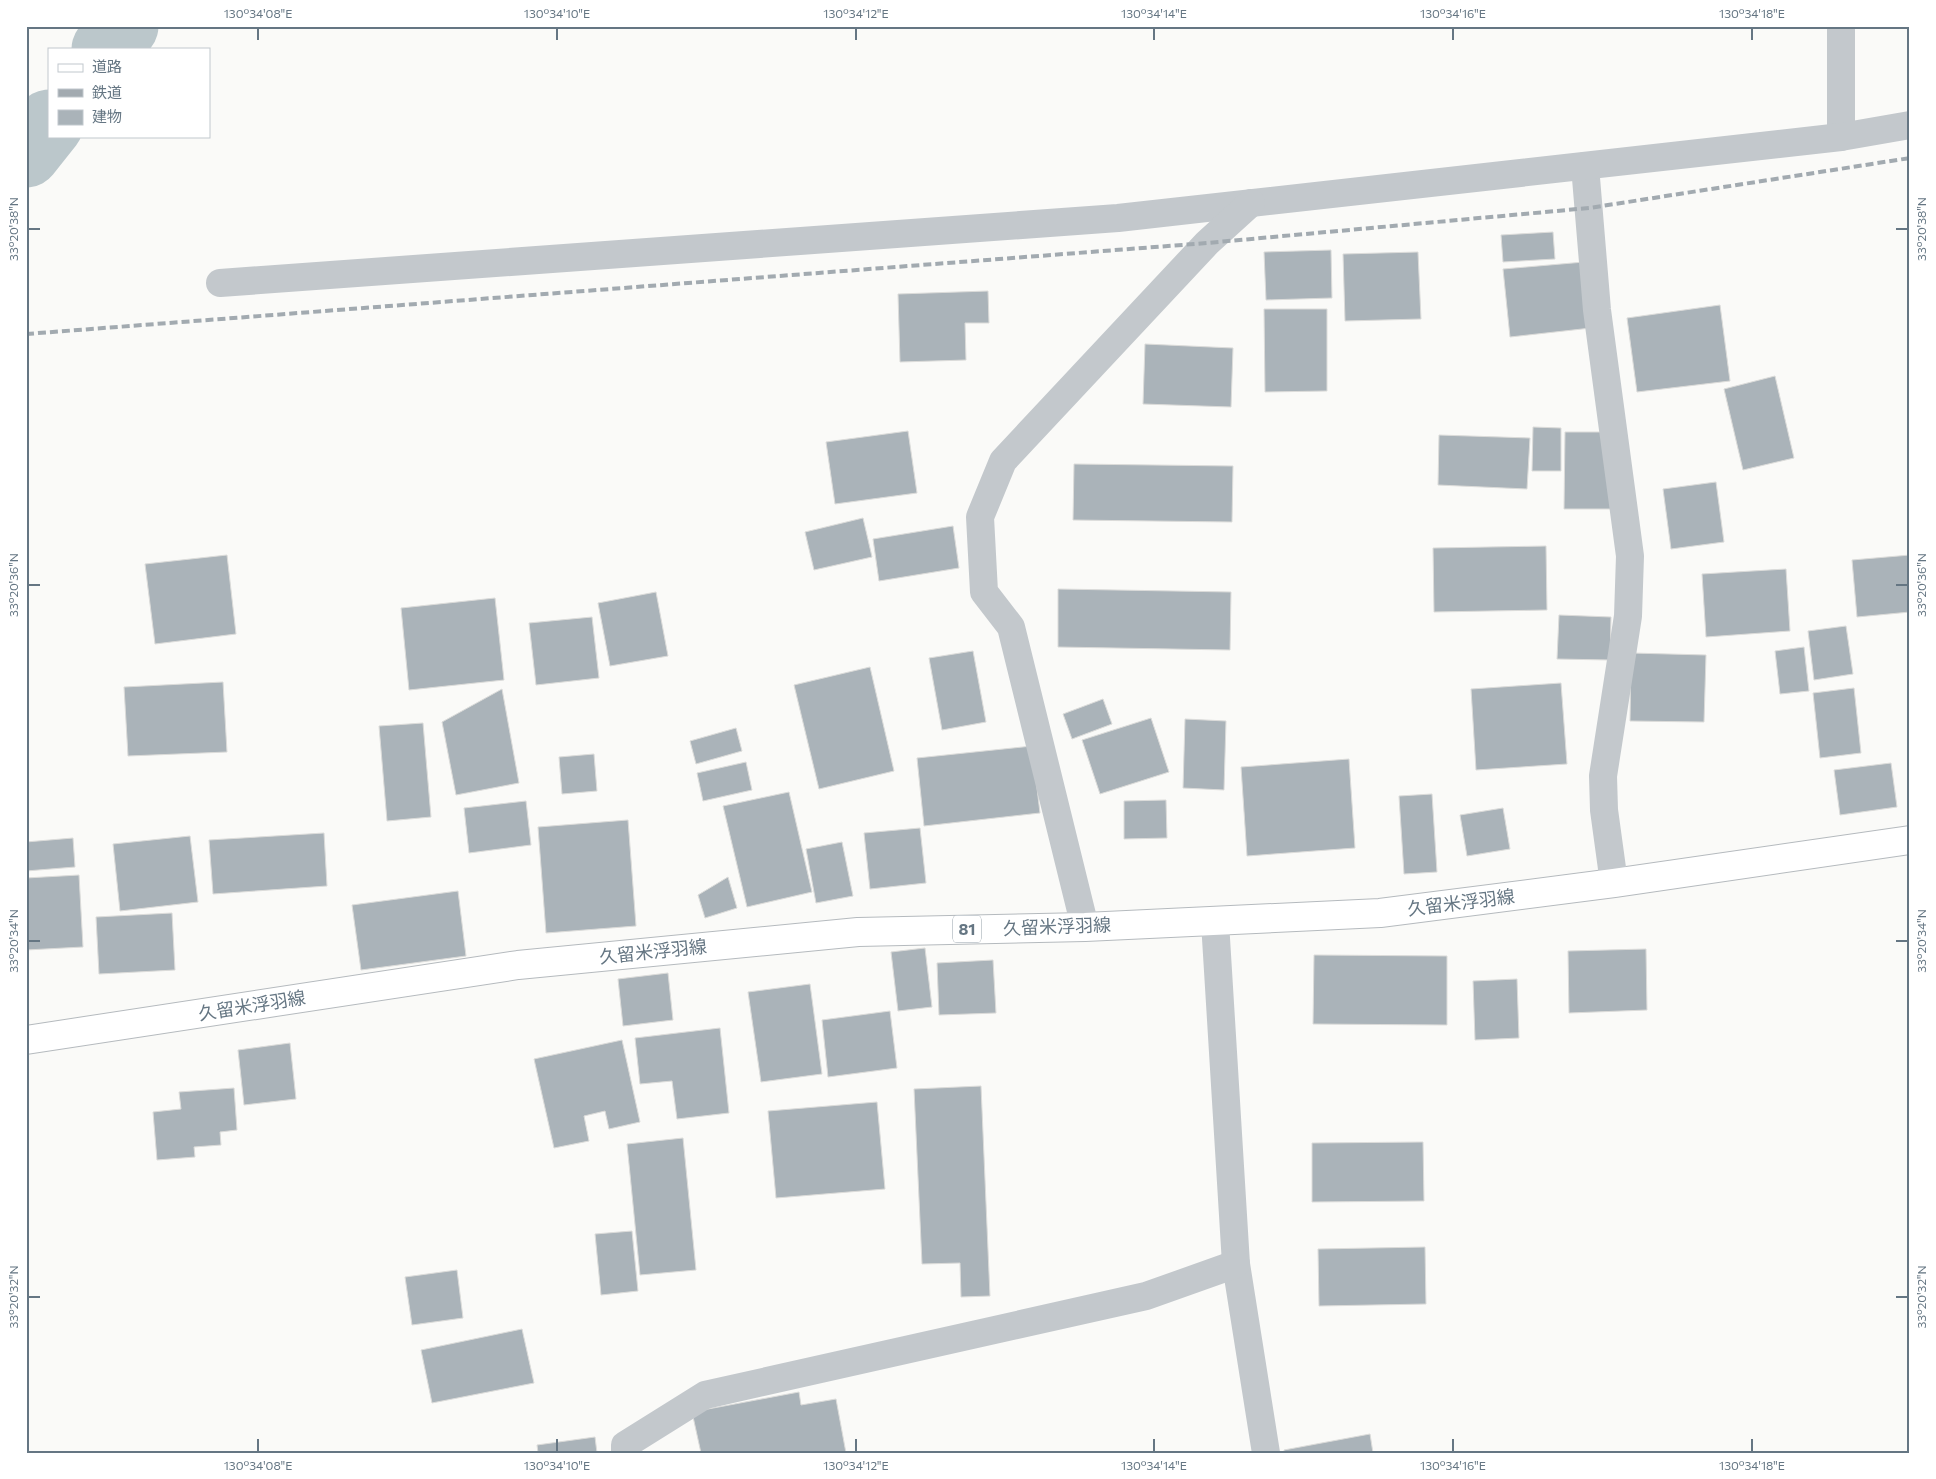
<svg xmlns="http://www.w3.org/2000/svg" width="1936" height="1479" font-family="Commissioner,'Noto Sans JP',sans-serif">
	<rect width="100%" height="100%" fill="#fafaf8"/>
	<g fill="none" stroke-linecap="round" stroke-linejoin="round">
		<g stroke="#bbc7cb" stroke-width="69">
			<polyline points="106,49 124,26"/>
			<polyline points="26,153 49,124"/>
		</g>
	</g>
	<g fill="#aab3b9" stroke="#dcdcda">
		<polygon points="1553,232 1555,259 1503,262 1501,235"/>
		<polygon points="1331,250 1332,298 1266,300 1264,252"/>
		<polygon points="1418,252 1421,319 1345,321 1343,254"/>
		<polygon points="1584,262 1591,328 1510,337 1503,269"/>
		<polygon points="988,291 989,323 965,323 966,360 900,362 898,294"/>
		<polygon points="1720,305 1730,381 1637,392 1627,318"/>
		<polygon points="1264,309 1327,309 1327,391 1265,392"/>
		<polygon points="1145,344 1233,348 1231,407 1143,404"/>
		<polygon points="1775,376 1794,458 1743,470 1724,389"/>
		<polygon points="1533,427 1561,428 1561,471 1532,471"/>
		<polygon points="908,431 917,493 835,504 826,442"/>
		<polygon points="1565,432 1611,432 1611,509 1564,509"/>
		<polygon points="1439,435 1530,438 1527,489 1438,485"/>
		<polygon points="1074,464 1233,466 1232,522 1073,520"/>
		<polygon points="1716,482 1724,542 1671,549 1663,489"/>
		<polygon points="863,518 872,557 814,570 805,532"/>
		<polygon points="953,526 959,568 879,581 873,539"/>
		<polygon points="1546,546 1547,610 1434,612 1433,548"/>
		<polygon points="227,555 236,634 155,644 145,564"/>
		<polygon points="1910,555 1910,612 1857,617 1852,560"/>
		<polygon points="1786,569 1790,631 1706,637 1702,574"/>
		<polygon points="1058,589 1231,592 1230,650 1058,647"/>
		<polygon points="656,592 668,656 610,666 598,603"/>
		<polygon points="495,598 504,680 409,690 401,608"/>
		<polygon points="1559,615 1611,617 1610,660 1557,659"/>
		<polygon points="592,617 599,678 536,685 529,623"/>
		<polygon points="1846,626 1853,674 1814,680 1808,631"/>
		<polygon points="1804,647 1809,691 1780,694 1775,651"/>
		<polygon points="973,651 986,722 942,730 929,658"/>
		<polygon points="1631,653 1706,655 1704,722 1630,721"/>
		<polygon points="870,667 894,771 819,789 794,685"/>
		<polygon points="223,682 227,752 128,756 124,687"/>
		<polygon points="1561,683 1567,764 1476,770 1471,689"/>
		<polygon points="1854,688 1861,753 1820,758 1813,693"/>
		<polygon points="502,689 519,783 456,795 442,722"/>
		<polygon points="1103,699 1112,724 1072,739 1063,714"/>
		<polygon points="1151,718 1169,772 1100,794 1082,740"/>
		<polygon points="1185,719 1226,721 1224,790 1183,788"/>
		<polygon points="423,723 431,817 387,821 379,726"/>
		<polygon points="736,728 742,751 696,764 690,741"/>
		<polygon points="1032,746 1040,813 924,826 917,758"/>
		<polygon points="594,754 597,791 562,794 559,757"/>
		<polygon points="1349,759 1355,848 1247,856 1241,767"/>
		<polygon points="746,762 752,790 703,801 697,773"/>
		<polygon points="1891,763 1897,807 1840,815 1834,770"/>
		<polygon points="789,792 812,892 747,907 723,806"/>
		<polygon points="1432,794 1437,872 1404,874 1399,796"/>
		<polygon points="1166,800 1167,838 1124,839 1124,801"/>
		<polygon points="526,801 531,845 469,853 464,808"/>
		<polygon points="1503,808 1510,849 1467,856 1460,815"/>
		<polygon points="628,820 636,926 546,933 538,827"/>
		<polygon points="920,828 926,883 870,889 864,833"/>
		<polygon points="324,833 327,886 213,894 209,840"/>
		<polygon points="190,836 198,902 120,911 113,844"/>
		<polygon points="73,838 75,867 26,871 26,842"/>
		<polygon points="842,842 853,896 816,903 806,849"/>
		<polygon points="79,875 83,947 26,950 26,878"/>
		<polygon points="728,877 737,908 705,918 698,895"/>
		<polygon points="458,891 466,956 361,970 352,905"/>
		<polygon points="172,913 175,970 99,974 96,917"/>
		<polygon points="925,948 932,1007 898,1011 891,952"/>
		<polygon points="1646,949 1647,1010 1569,1013 1568,951"/>
		<polygon points="1314,955 1447,956 1447,1025 1313,1024"/>
		<polygon points="993,960 996,1013 939,1015 937,963"/>
		<polygon points="668,973 673,1020 623,1026 618,979"/>
		<polygon points="1517,979 1519,1038 1475,1040 1473,981"/>
		<polygon points="810,984 822,1074 761,1082 748,992"/>
		<polygon points="890,1011 897,1068 828,1077 822,1020"/>
		<polygon points="720,1028 729,1113 677,1119 672,1081 640,1084 635,1038"/>
		<polygon points="622,1040 640,1122 609,1129 605,1111 584,1116 589,1141 554,1148 534,1059"/>
		<polygon points="290,1043 296,1099 244,1105 238,1050"/>
		<polygon points="981,1086 990,1296 961,1297 960,1263 922,1264 914,1089"/>
		<polygon points="234,1088 237,1130 220,1132 221,1145 194,1147 195,1157 157,1160 153,1112 181,1109 179,1092"/>
		<polygon points="877,1102 885,1189 776,1198 768,1111"/>
		<polygon points="683,1138 696,1270 640,1275 627,1144"/>
		<polygon points="1423,1142 1424,1201 1312,1202 1312,1143"/>
		<polygon points="632,1231 638,1291 601,1295 595,1234"/>
		<polygon points="1425,1247 1426,1304 1319,1306 1318,1249"/>
		<polygon points="457,1270 463,1318 412,1325 405,1277"/>
		<polygon points="522,1329 534,1383 432,1403 421,1350"/>
		<polygon points="799,1392 801,1405 836,1399 846,1453 701,1453 692,1412"/>
		<polygon points="1370,1434 1373,1453 1284,1453 1284,1450"/>
		<polygon points="595,1437 597,1453 538,1453 537,1445"/>
	</g>
	<g fill="none" stroke-linecap="round" stroke-linejoin="round">
		<g stroke="#b5babe" stroke-width="30">
			<polyline id="primary" points="26,1040 518,965 858,932 1085,927 1380,913 1614,883 1910,840"/>
		</g>
		<g stroke="#c3c8cc" stroke-width="28">
			<polyline points="1841,26 1841,137"/>
			<polyline points="1585,166 1597,310 1630,556 1628,616 1603,776 1604,810 1614,883"/>
			<polyline points="220,283 1118,218 1841,137 1910,125"/>
			<polyline points="1215,922 1236,1264 1266,1453"/>
			<polyline points="1085,927 1011,627 984,592 980,517 1003,461 1207,243 1251,203"/>
			<polyline points="625,1453 625,1445 705,1395 1146,1296 1236,1264"/>
		</g>
		<use href="#primary" stroke="#fff" stroke-width="28"/>
		<polyline stroke="#a2aab0" stroke-width="4" stroke-dasharray="8 4" stroke-linecap="butt" points="26,334 1207,243 1589,208 1910,158"/>
	</g>
	<path fill="none" stroke="#657683" stroke-width="2" d="M258,28V40M557,28V40M856,28V40M1154,28V40M1453,28V40M1752,28V40M28,229H40M1896,229H1908M28,585H40M1896,585H1908M28,941H40M1896,941H1908M28,1297H40M1896,1297H1908M258,1439V1452M557,1439V1452M856,1439V1452M1154,1439V1452M1453,1439V1452M1752,1439V1452"/>
	<g text-anchor="middle" stroke-width="5" stroke-linejoin="round" paint-order="stroke">
		<rect fill="#fff" stroke="#939fa8" stroke-width="1" x="953" y="915.5" width="28" height="27" rx="4"/>
		<g font-size="16" font-weight="bold" fill="#657683">
			<text x="967" y="935">81</text>
		</g>
		<g font-size="18" fill="#657683" stroke="#fff">
			<text transform="translate(1461 903) rotate(-7)" y="6">久留米浮羽線</text>
			<text transform="translate(1057 927) rotate(-2)" y="6">久留米浮羽線</text>
			<text transform="translate(653 952) rotate(-6)" y="6">久留米浮羽線</text>
			<text transform="translate(252 1006) rotate(-9)" y="6">久留米浮羽線</text>
		</g>
	</g>
	<rect width="1936" height="1479" fill="none" stroke="#ffffff" stroke-width="55"/>
	<rect x="48" y="48" width="162" height="90" fill="#ffffff" stroke="#c1c8cd"/>
	<rect x="58" y="64" width="25" height="8" fill="#ffffff" stroke="#c1c8cd"/>
	<text x="92" y="72" font-size="15" fill="#657683">道路</text>
	<rect x="58" y="89" width="25" height="8" fill="#a2aab0" stroke="#c1c8cd"/>
	<text x="92" y="98" font-size="15" fill="#657683">鉄道</text>
	<rect x="58" y="110" width="25" height="15" fill="#aab3b9" stroke="#c1c8cd"/>
	<text x="92" y="122" font-size="15" fill="#657683">建物</text>
	<rect x="28" y="28" width="1880" height="1424" fill="none" stroke="#657683" stroke-width="2"/>
	<g font-size="12" text-anchor="middle" fill="#657683">
		<text x="258" y="18">130°34'08"E</text>
		<text x="557" y="18">130°34'10"E</text>
		<text x="856" y="18">130°34'12"E</text>
		<text x="1154" y="18">130°34'14"E</text>
		<text x="1453" y="18">130°34'16"E</text>
		<text x="1752" y="18">130°34'18"E</text>
		<text transform="translate(14 229) rotate(-90)" y="4">33°20'38"N</text>
		<text transform="translate(1922 229) rotate(-90)" y="4">33°20'38"N</text>
		<text transform="translate(14 585) rotate(-90)" y="4">33°20'36"N</text>
		<text transform="translate(1922 585) rotate(-90)" y="4">33°20'36"N</text>
		<text transform="translate(14 941) rotate(-90)" y="4">33°20'34"N</text>
		<text transform="translate(1922 941) rotate(-90)" y="4">33°20'34"N</text>
		<text transform="translate(14 1297) rotate(-90)" y="4">33°20'32"N</text>
		<text transform="translate(1922 1297) rotate(-90)" y="4">33°20'32"N</text>
		<text x="258" y="1470">130°34'08"E</text>
		<text x="557" y="1470">130°34'10"E</text>
		<text x="856" y="1470">130°34'12"E</text>
		<text x="1154" y="1470">130°34'14"E</text>
		<text x="1453" y="1470">130°34'16"E</text>
		<text x="1752" y="1470">130°34'18"E</text>
	</g>
</svg>
